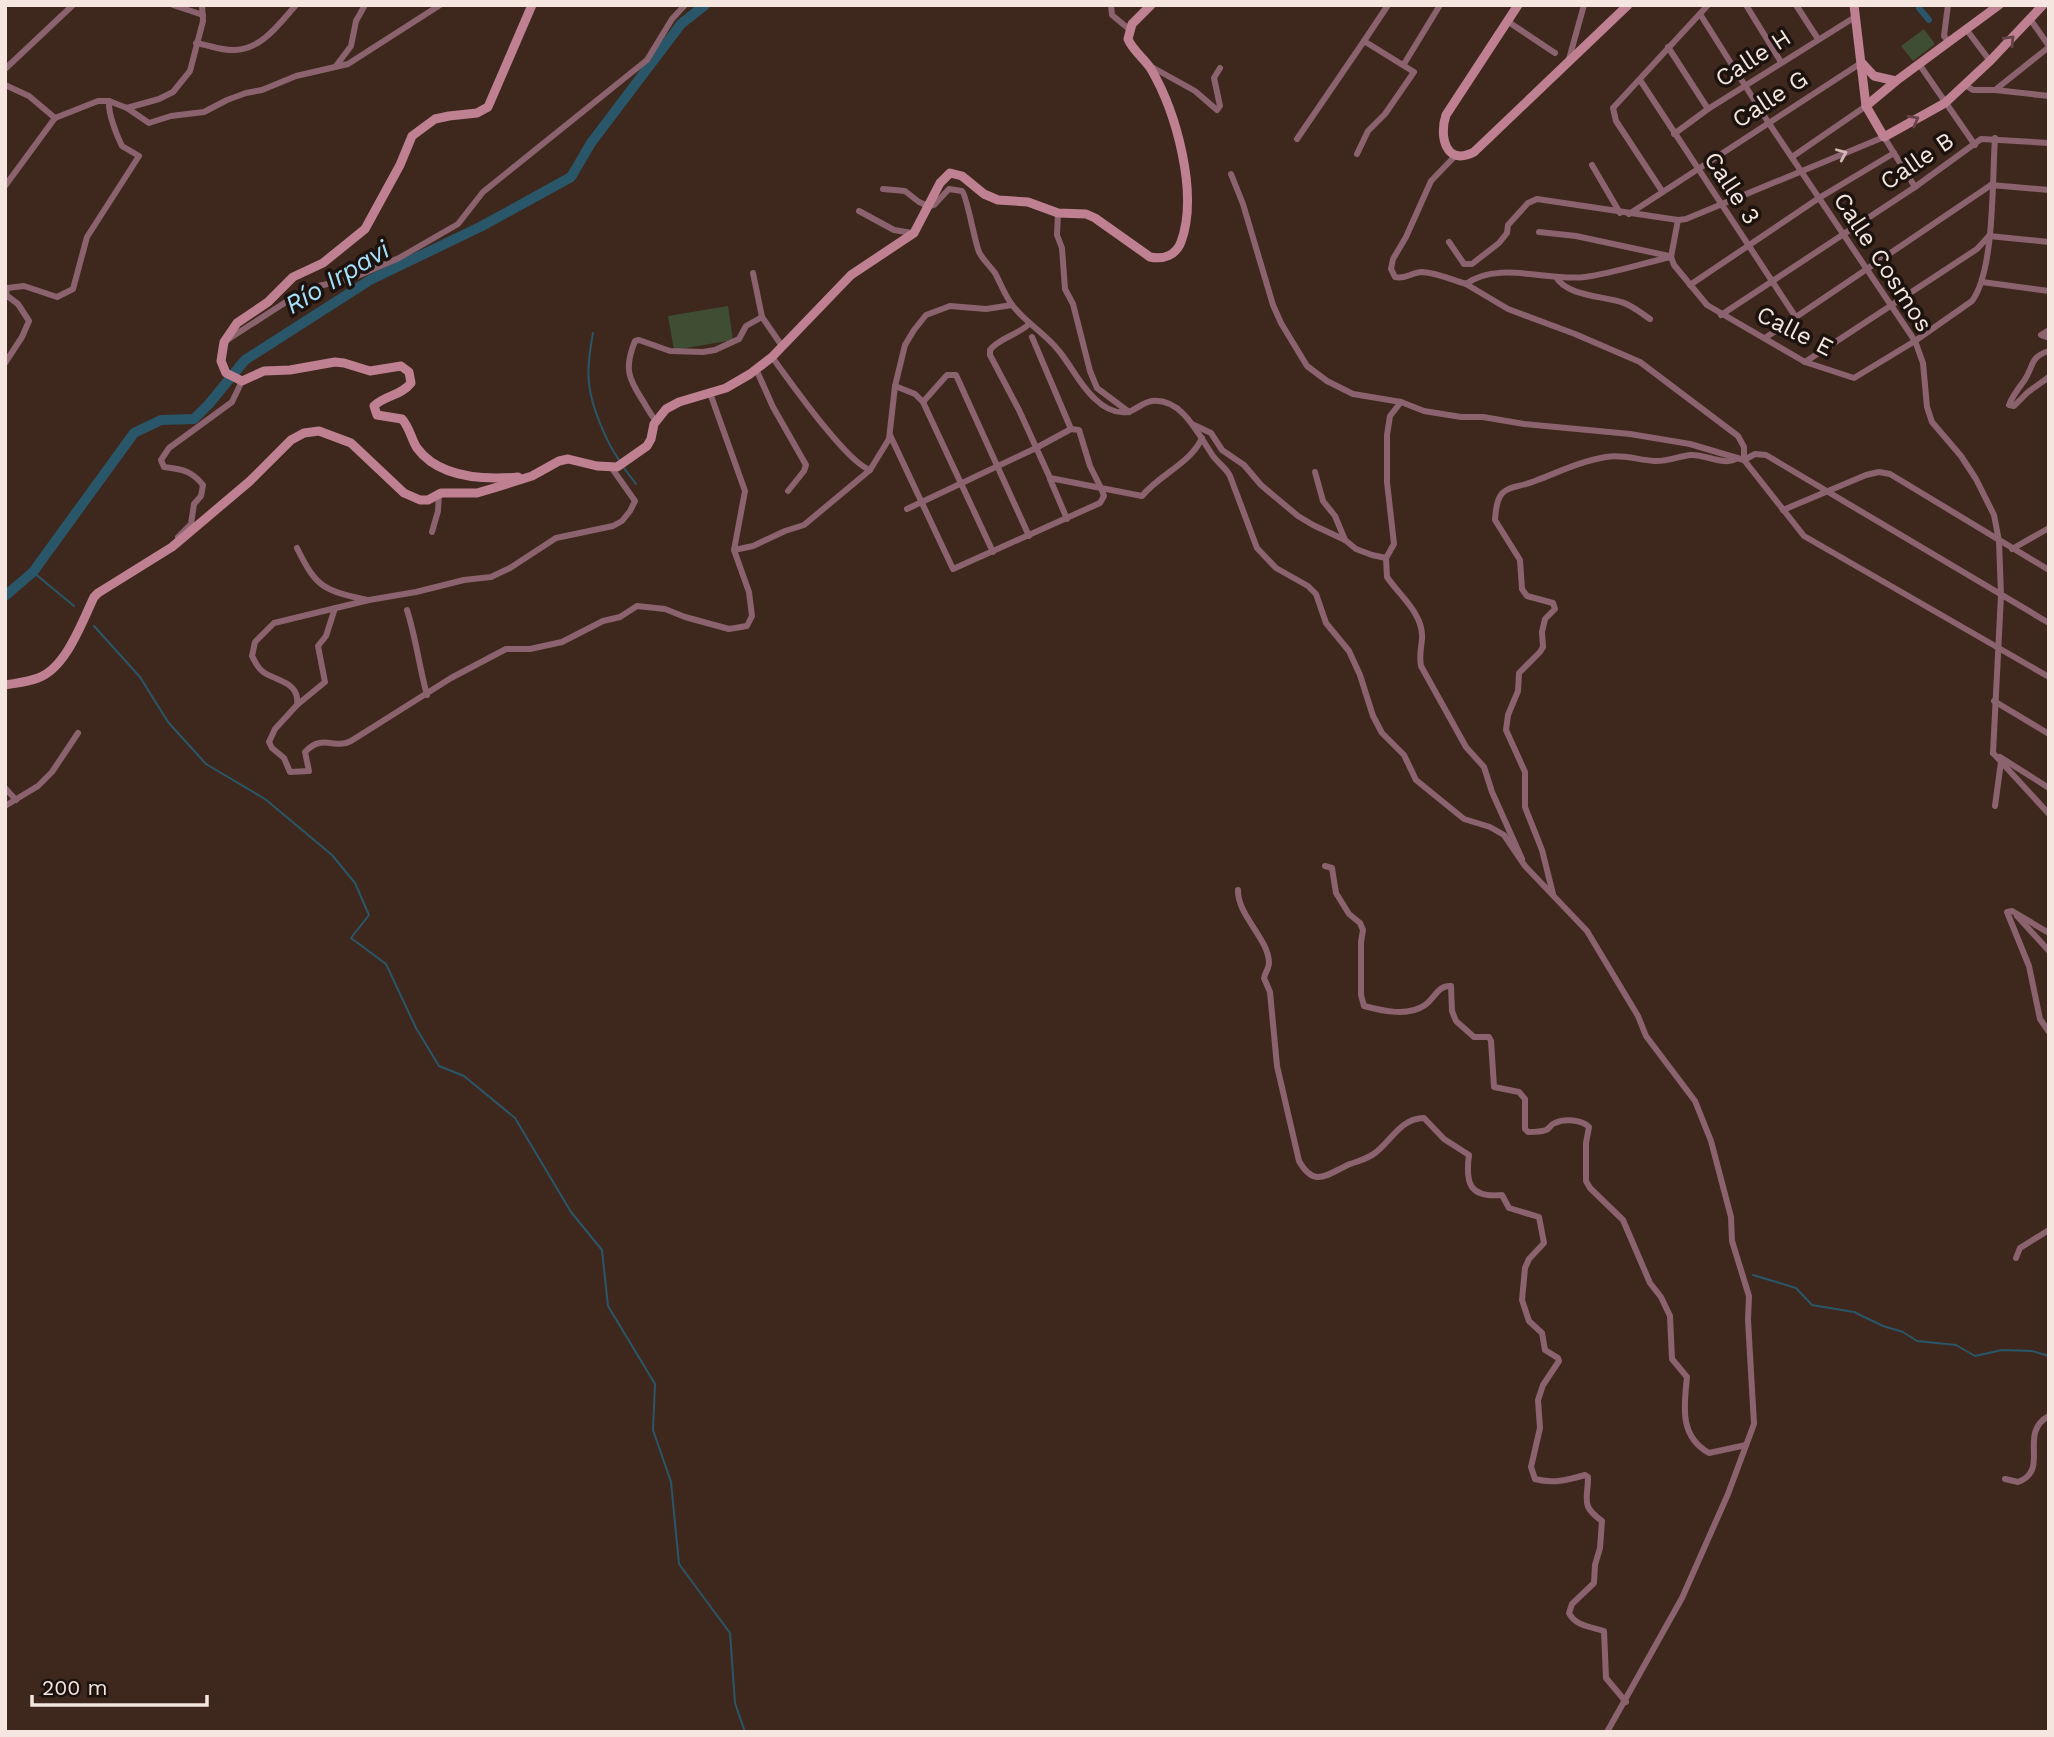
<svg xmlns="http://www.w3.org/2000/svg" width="2054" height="1737" font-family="'Work Sans',sans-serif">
	<rect width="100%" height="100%" fill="#3e271c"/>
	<g fill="#3f4e33">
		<polygon points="1924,29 1935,44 1913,61 1901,46"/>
		<polygon points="728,306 733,340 674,350 668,316"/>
	</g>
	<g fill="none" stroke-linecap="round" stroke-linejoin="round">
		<g stroke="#295769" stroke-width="2">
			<polyline points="1916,5 1919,8"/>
			<path d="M593,333C590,349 587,367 589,383C591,406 606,441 619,460"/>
			<polyline points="624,468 636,484"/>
			<polyline points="33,572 74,606"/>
			<polyline points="94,626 140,677 168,722 206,764 265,799 332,855 355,883 369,915 351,938 386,964 416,1028 439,1066 464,1076 515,1118 571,1212 602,1250 608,1306 655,1384 653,1430 671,1482 679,1564 730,1633 735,1703 745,1732"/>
			<polyline points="1753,1275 1796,1288 1812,1305 1854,1312 1883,1326 1903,1332 1917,1341 1956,1345 1975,1356 2002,1350 2032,1351 2049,1356"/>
		</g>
		<polyline stroke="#295769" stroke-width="6" points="1919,8 1929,20"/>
		<polyline stroke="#295769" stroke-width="10" points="5,596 33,572 134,433 161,420 194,419 209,404 245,360 370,280 482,226 571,177 591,143 681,24 705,5"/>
		<g stroke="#8b636e" stroke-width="6">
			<polyline points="173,5 203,15"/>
			<polyline points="1111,5 1112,15 1129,29"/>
			<polyline points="1746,5 1781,62"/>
			<polyline points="1796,5 1818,39"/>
			<polyline points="1948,5 1944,36 1949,42"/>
			<polyline points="1700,14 1768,122 1915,341 1923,363 1927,407 1932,422 1961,456 1976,479 1994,515 1999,541 2001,595 1993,753"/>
			<polyline points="2030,19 2049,46"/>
			<polyline points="1507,21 1555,53"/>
			<polyline points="1966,29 1990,61"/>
			<polyline points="1364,41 1388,5"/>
			<path d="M196,43C209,45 222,51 235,50C262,49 279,24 296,5"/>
			<polyline points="1668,47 1708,109"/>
			<polyline points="1569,59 1584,5"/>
			<polyline points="1404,64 1440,5"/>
			<polyline points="1919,64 1975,145"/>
			<polyline points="336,66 351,46 356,21 365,5"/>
			<polyline points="1150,66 1195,91 1217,110 1220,106 1214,78 1220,68"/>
			<polyline points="5,69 73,5"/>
			<polyline points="1640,80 1795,316"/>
			<polyline points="5,85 29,96 55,118"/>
			<polyline points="1965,85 1973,90 1995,90 2049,96"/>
			<polyline points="1995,90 2049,47"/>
			<polyline points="127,108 149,123 171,116 204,112 227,100 246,93 262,90 296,76 348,64 440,5"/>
			<polyline points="1674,134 1708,109 1855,17"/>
			<polyline points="1297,139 1364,41 1414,72 1385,114 1368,131 1357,154"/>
			<path d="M1456,155L1431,181L1406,237L1393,259L1391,269L1395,277C1405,280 1412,272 1422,272C1438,273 1452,280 1466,284C1498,260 1549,282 1585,277C1614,273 1643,263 1671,257"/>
			<polyline points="1792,157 1866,106"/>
			<polyline points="1592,165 1620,213"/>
			<polyline points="1231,174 1243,204 1273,305 1281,323 1307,366 1327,381 1353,394 1401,402 1424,411 1461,417 1483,417 1524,424 1630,434 1690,444 1744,460 1804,536 2049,677"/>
			<polyline points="1991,185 2049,190"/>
			<polyline points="5,186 55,118 98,101 109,101 127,108 159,99 173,92 190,71 203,21 202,5"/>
			<path d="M883,189L905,191L919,202L928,206L934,205L949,189L962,191C967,196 974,239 979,252C983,260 990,266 995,273C1001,284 1005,296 1013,306C1026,323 1046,334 1059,351C1072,367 1079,384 1094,398C1103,407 1115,414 1128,412C1136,410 1143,402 1152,401C1183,398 1199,436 1213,456C1219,464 1226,468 1230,476L1257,548L1276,568L1308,586L1316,594L1326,623L1349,651L1360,675L1373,716L1382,733L1404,755L1416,780L1464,819L1490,827L1504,835L1525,866L1587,931L1638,1016L1646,1036L1695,1101L1711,1141L1731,1217L1732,1241L1749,1296L1748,1320L1754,1424L1728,1494L1682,1598L1607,1732"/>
			<polyline points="1662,191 1616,121 1613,108 1708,5"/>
			<polyline points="859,211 894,230 912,233"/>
			<polyline points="1058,213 1057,235 1062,248 1065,289 1073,304 1090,371 1097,388 1129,412"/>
			<polyline points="1629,214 1861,63"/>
			<path d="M1678,220L1671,257L1674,265L1707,305L1805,362L1854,378L1915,341L1972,301C1995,270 1992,179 1995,138"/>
			<polyline points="1539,232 1576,236 1669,256"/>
			<polyline points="1989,236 2049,242"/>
			<polyline points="1449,242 1464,264 1472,264 1499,243 1507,233 1508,225 1528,203 1537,199 1678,220 1686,219 1884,137 1915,187"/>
			<polyline points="753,273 762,317 782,346"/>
			<path d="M1556,277C1567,296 1602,296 1621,302C1632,305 1641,313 1650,319"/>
			<polyline points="1982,282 2049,291"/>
			<polyline points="1466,284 1508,309 1575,334 1640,362 1738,436 1744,447 1744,460"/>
			<polyline points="1690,285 1819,198 1894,153"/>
			<polyline points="1721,315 1915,187 1981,139 2049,143"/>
			<polyline points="2049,330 2041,335 2049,338"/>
			<path d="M1032,337L1071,429L1079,430L1090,466L1101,488L1142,496C1160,474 1190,464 1202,438"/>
			<polyline points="1765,338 1991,185"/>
			<polyline points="227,340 306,289 353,278 399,258 458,224 483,192 647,60 672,19 685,5"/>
			<path d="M2049,351C2029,357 2034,367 2024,381C2018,389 2013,395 2009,405L2014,406L2028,392L2049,377"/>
			<path d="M772,357C789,380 846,462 870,470"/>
			<polyline points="1805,362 1977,249 1988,237"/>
			<path d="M5,363L22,337L29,321L18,304L6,295L7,288L24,286L57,297L73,289L87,237L139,156L122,146C116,134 108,113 109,101"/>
			<polyline points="756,369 773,407 806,465 804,471 788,491"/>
			<polyline points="895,386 915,394 923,402 993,552"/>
			<polyline points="923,402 947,375 956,375 1029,536"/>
			<path d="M1401,402L1390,416L1387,435V482L1394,544L1386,558L1387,577C1399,595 1424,614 1422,639C1421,649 1419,656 1421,666L1466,747L1484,767L1492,792L1522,859"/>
			<path d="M656,421C651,415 647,408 643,401C628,378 624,368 635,341L639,340L670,351L703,352L715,350L739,339L746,326L762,317"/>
			<polyline points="1194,425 1211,433 1222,450 1244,465 1261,485 1298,516 1313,525 1345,540 1356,549 1372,555 1386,558"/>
			<path d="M890,435L953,569L1100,503L1104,496L1101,488L1050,478L1019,410L990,355V350C999,338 1018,335 1029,324"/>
			<polyline points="1744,460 1755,454 1766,455 2049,623"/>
			<polyline points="1315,472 1323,501 1335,516 1345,540"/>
			<polyline points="1050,479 1067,519"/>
			<polyline points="907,509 1036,448 1071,429"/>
			<polyline points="1783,510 1866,475 1879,472 1890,474 2049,570"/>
			<polyline points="432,532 438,511 439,494"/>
			<path d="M178,537L191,524L194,504L201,496L203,485C192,471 182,469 164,467L161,460L169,448L232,402L242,381"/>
			<path d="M297,548C317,589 324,590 367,600"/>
			<polyline points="2012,549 2049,528"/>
			<polyline points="734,550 753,546 785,531 804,525 870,470 889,439 895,386 905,345 914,330 926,315 950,306 986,309 1012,305"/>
			<path d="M335,608L326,636L318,646L325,682L297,705L275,729L269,742L272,748L284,758L290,772L309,771L305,752C323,733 334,750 351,741L451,678L506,649H530L562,642L603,621L620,617L637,606L665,609L685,617L729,629L747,626L752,616L749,592L734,550L745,491L710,393"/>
			<path d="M407,610C416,638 419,666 427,695"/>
			<polyline points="1994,701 2049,734"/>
			<path d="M297,705C300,681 276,682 262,671C257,667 255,661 252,656L255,642L274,623L369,600L416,592L464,580L491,577L510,568L556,538L613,526L622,521L630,511L635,501L611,467"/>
			<polyline points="1993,753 2049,814"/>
			<polyline points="2000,757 2049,788"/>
			<polyline points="5,788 16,800"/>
			<polyline points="5,806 38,786 52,772 78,733"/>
			<polyline points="1995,806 2001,762"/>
			<path d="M1325,866L1332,868L1336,893L1349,914L1360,923L1363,930L1361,942V995L1364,1006C1383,1011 1408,1017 1425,1005C1435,998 1438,985 1451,986L1452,1011L1456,1021L1474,1037H1489L1491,1041L1494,1087L1519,1092L1525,1099V1129L1528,1132C1534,1132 1541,1132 1546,1130C1552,1127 1549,1125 1555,1123C1565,1118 1582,1120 1589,1127L1586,1143V1181L1590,1188L1623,1220L1650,1283L1661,1297L1670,1316L1672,1359L1687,1377C1684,1406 1679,1436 1709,1453L1746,1445"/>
			<path d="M1238,890C1237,915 1269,939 1269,963C1269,968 1265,973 1264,978L1270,992L1277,1066L1299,1161C1315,1189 1327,1174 1350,1164C1359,1161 1367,1159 1375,1153C1391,1141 1401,1118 1424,1118L1444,1139L1469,1155C1465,1184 1470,1198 1502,1195L1509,1208L1539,1217L1544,1243L1529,1259L1525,1268L1522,1300L1529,1321L1542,1333L1545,1350L1558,1358L1559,1361L1543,1385L1538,1400L1540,1428L1531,1467L1535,1479C1552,1484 1568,1480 1585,1475L1588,1477C1588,1501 1580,1505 1602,1521L1600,1548L1595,1565L1594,1583L1572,1604L1569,1613C1575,1626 1592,1627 1604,1631L1606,1678L1626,1702"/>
			<path d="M1553,894L1542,850L1525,807V772L1506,730L1508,715L1518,691L1519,673L1540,652L1543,647L1542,632L1545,619L1555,609L1553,603L1527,596L1522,589L1520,560L1495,520C1497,482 1510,491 1535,481C1559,472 1581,461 1606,457C1623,454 1638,460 1654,461C1667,462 1679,456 1691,455C1705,454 1726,467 1737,458"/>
			<polyline points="2017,916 2049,951"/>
			<polyline points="2049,933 2012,911 2007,912 2029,966 2040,1019 2049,1032"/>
			<polyline points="2016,1258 2020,1248 2049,1230"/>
			<path d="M2005,1479L2018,1482C2051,1470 2017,1433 2049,1416"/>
		</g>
		<g stroke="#bf8192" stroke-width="9">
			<path d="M1518,5L1446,115C1439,135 1445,167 1474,152L1628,5"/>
			<polyline points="1854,5 1866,106 1884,137 1945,103 1990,61 2043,5"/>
			<polyline points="1862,63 1874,76 1896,81"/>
			<polyline points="1866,106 1896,81 1999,5"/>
			<path d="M518,477C483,480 439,478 417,448C411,439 410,428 402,419L377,415L374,406C385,395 401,396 411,383L409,372L401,366L370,371L344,363L335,362L290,370L264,371L242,381L226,373L221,361L224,342L237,323L268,302L293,277L323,263L365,229L400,165L412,136L435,119L449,116L477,113L488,107L532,5"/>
			<path d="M5,685C16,683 28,682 38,678C66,668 82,622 94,597L98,593L172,547L250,481L291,440L304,433L319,431L351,443L404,493L420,500H428L441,493H477L494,488L532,476L559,461L568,459L597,466L617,467L647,446L651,439L654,424L666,409L679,402L726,388L750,374L772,357L851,275L914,233L940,183L950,173L962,176L984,194L998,200L1028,202L1058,213L1086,214L1095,218L1150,257C1164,260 1176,255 1181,242C1199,193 1176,112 1151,69C1144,58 1133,51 1128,39L1132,24L1151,5"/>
		</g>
	</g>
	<defs><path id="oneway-chevron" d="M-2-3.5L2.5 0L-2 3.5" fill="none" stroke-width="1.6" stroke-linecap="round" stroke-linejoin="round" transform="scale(1.75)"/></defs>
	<g stroke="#664449">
		<use href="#oneway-chevron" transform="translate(2010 40) rotate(-46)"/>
		<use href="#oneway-chevron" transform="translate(1914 120) rotate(-29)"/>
	</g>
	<use stroke="#d0b8b7" href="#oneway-chevron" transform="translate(1842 154) rotate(-23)"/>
	<g text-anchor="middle" stroke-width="7" stroke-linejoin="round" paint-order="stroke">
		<g font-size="24" fill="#f5e6df" stroke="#1d130e">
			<text transform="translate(1753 58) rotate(-33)" y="8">Calle H</text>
			<text transform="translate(1770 99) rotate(-33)" y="8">Calle G</text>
			<text transform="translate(1917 161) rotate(-34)" y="8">Calle B</text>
			<text transform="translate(1732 188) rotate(57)" y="8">Calle 3</text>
			<text transform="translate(1883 262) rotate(57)" y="8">Calle Cosmos</text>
			<text transform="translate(1795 331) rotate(27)" y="8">Calle E</text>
		</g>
		<g font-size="26" font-style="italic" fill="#a5e1fb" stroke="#1d130e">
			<text transform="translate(337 277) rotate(-31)" y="9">Río Irpavi</text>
		</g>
	</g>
	<rect width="2054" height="1737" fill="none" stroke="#f5e6df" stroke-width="14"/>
	<path d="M32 1695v10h175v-10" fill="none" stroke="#f5e6df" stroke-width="3.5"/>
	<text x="42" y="1695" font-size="21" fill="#f5e6df" stroke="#1d130e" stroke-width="5" paint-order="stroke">200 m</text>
</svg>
